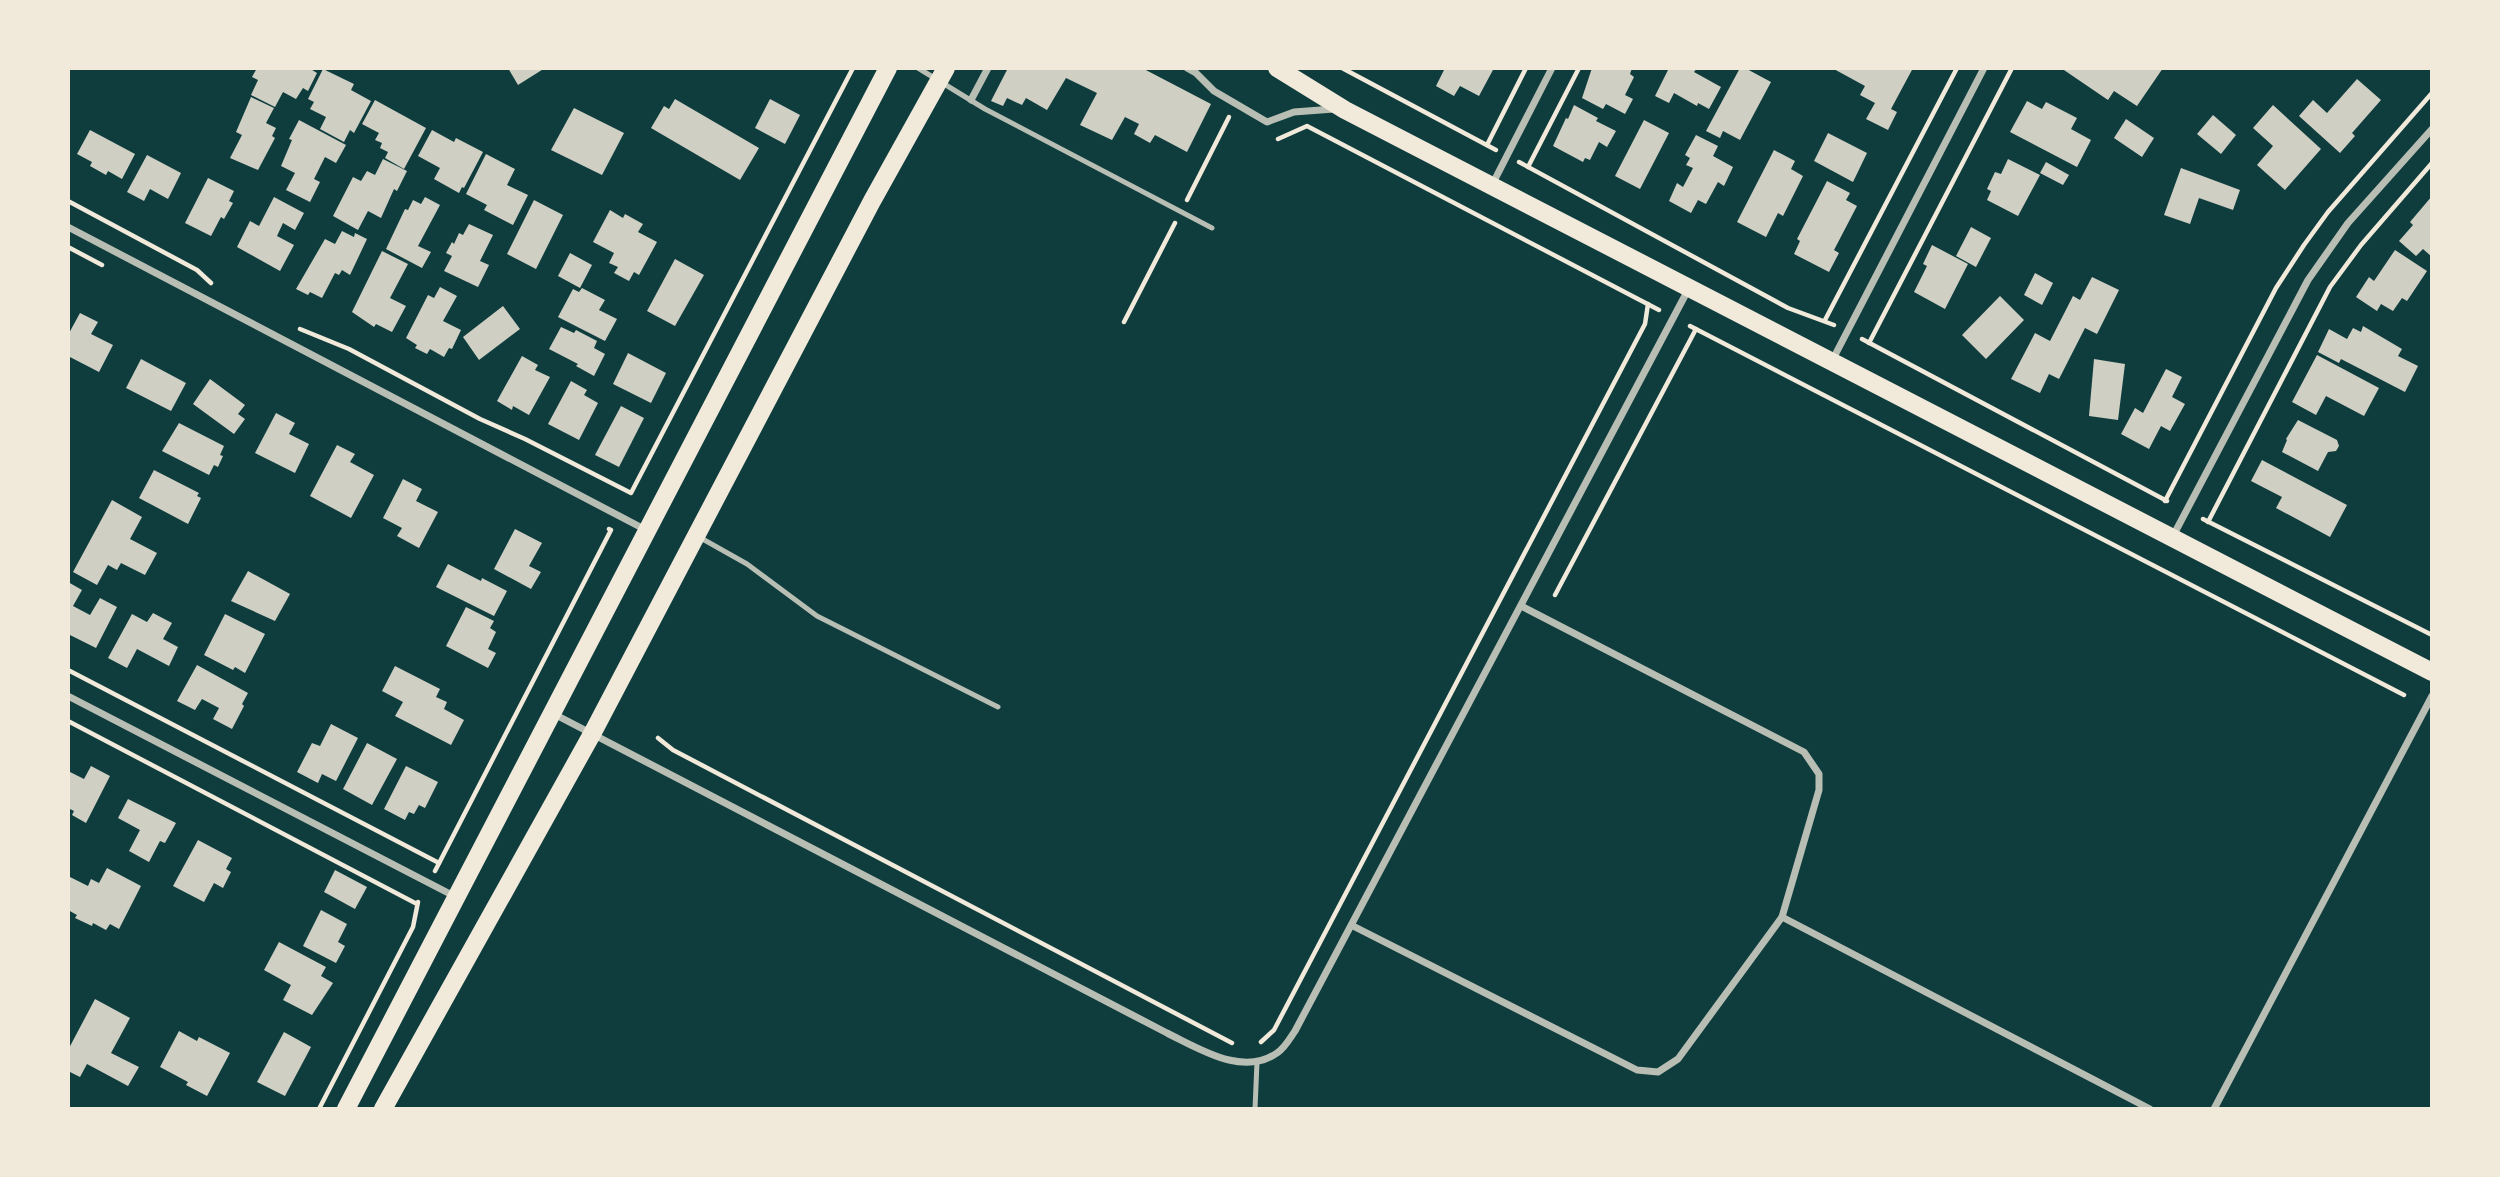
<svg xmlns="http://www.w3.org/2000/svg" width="2500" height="1177" font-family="Poppins,sans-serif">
	<rect width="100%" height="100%" fill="#0f3d3e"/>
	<g fill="#cfcfc3">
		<polygon points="257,68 309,68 317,73 308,91 303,88 296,99 283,92 275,107 251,95 258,80 252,77"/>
		<polygon points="508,68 545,68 518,85"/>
		<polygon points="1008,68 1142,68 1211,104 1187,152 1155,135 1150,143 1134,134 1139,124 1125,117 1112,140 1080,125 1097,93 1066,78 1047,110 1026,98 1022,105 1007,98 1003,106 991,101"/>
		<polygon points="1445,68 1494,68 1479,96 1460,86 1454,96 1436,86"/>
		<polygon points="1592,68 1632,68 1630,74 1634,77 1625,95 1633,99 1625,114 1606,104 1603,109 1582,98"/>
		<polygon points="1669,68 1697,68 1694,72 1721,87 1709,109 1698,103 1697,106 1674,93 1669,103 1655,96"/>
		<polygon points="1740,68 1745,68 1771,82 1740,140 1723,131 1720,138 1706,131"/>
		<polygon points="1832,68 1913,68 1891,109 1897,112 1888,130 1866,119 1875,103 1860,95 1865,86"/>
		<polygon points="2061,68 2125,69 2163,68 2137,106 2114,91 2108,100"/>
		<polygon points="323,69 354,84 351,90 371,101 354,133 350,130 344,142 320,129 326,117 310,109 314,102 308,99"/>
		<polygon points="2357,79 2381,100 2352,133 2355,136 2340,153 2299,116 2313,100 2327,113"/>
		<polygon points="251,97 274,108 266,123 276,128 272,136 275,138 258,170 230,158 242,135 236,132"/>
		<polygon points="675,99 759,148 740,180 651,128 664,106 669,109"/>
		<polygon points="770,99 800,115 785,144 755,128"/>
		<polygon points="375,100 426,128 404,169 385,158 388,152 380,148 382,143 375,140 379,133 362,124"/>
		<polygon points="2027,101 2042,109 2046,102 2077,118 2071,129 2091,140 2077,167 2010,132"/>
		<polygon points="1574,105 1598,118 1596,121 1616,131 1607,147 1599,142 1590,160 1585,158 1583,162 1553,146 1566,118 1568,119"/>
		<polygon points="2273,105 2321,149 2285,190 2257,165 2273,146 2253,128"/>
		<polygon points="574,108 624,133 602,175 551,150"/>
		<polygon points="2213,115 2236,135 2221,154 2197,134"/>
		<polygon points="2126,119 2154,138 2142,157 2114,138"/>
		<polygon points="299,120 346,145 336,163 325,157 314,179 320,182 310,202 286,190 295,173 281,166 292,140 289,139"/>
		<polygon points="1644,120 1669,133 1640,189 1615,176"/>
		<polygon points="90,130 135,154 122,179 108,171 106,175 90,166 92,162 77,154"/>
		<polygon points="432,130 454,142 456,138 483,152 464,188 462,187 459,193 434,179 440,168 418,156"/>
		<polygon points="1828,133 1867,153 1853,182 1814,161"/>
		<polygon points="1696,135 1718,146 1713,156 1733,167 1724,186 1718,182 1706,204 1698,200 1691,213 1669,201 1677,183 1683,187 1693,168 1686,165 1690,158 1685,155"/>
		<polygon points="1774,150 1795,161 1791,169 1803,176 1783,216 1778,213 1766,237 1737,222"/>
		<polygon points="486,154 515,169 507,185 528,195 513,225 484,210 487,205 466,194"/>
		<polygon points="147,155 181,173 168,199 150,189 144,201 127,192"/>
		<polygon points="383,159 407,171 397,191 394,189 381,218 368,211 358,230 333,216 353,177 361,181 367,171 375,175"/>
		<polygon points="2008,159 2040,175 2018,216 1987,200 1991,191 1987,189 1995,172 2001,174"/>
		<polygon points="2046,162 2069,175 2063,185 2040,173"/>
		<polygon points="2181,168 2240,190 2233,210 2199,198 2190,224 2164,215"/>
		<polygon points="208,178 234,191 229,201 233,203 224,219 221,217 211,236 185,223"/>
		<polygon points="1827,181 1850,193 1846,200 1857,206 1834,250 1839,253 1829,272 1794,254 1800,241 1797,239"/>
		<polygon points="2432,196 2432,257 2423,249 2416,256 2399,241 2413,225 2410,222"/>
		<polygon points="274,197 304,213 295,230 283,223 277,236 294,245 280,271 237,247 250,221 259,226"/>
		<polygon points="425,197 440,205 418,246 431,252 422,268 386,249 405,209 408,210 413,200 421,204"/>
		<polygon points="534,200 563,215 536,269 507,254"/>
		<polygon points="610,210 623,218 625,214 643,224 638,232 657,242 639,275 634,272 629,281 614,273 618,267 609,263 614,253 593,242"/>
		<polygon points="469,224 493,235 480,261 489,265 478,287 444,271 452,256 446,253 452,242 454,244 459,233 463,235"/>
		<polygon points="1971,227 1991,238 1976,267 1956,256"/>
		<polygon points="342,231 354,237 355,233 367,239 350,275 342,270 339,275 335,273 322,298 310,292 308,295 296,289 325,239 335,244"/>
		<polygon points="1932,245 1968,264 1945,309 1914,292 1927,266 1923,264"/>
		<polygon points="2395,250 2427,271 2407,301 2402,298 2393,311 2381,304 2377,311 2356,297 2369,277 2374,281"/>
		<polygon points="382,251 408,264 390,298 406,306 392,332 376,324 374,327 352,312"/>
		<polygon points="570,253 592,265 580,288 558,276"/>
		<polygon points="675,259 704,275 675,326 647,311"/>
		<polygon points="2035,273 2053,283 2042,305 2024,295"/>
		<polygon points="2092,277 2119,290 2097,334 2085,328 2059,379 2049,374 2040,393 2011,379 2035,333 2050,341 2073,296 2080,300"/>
		<polygon points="440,287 457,296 443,321 461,330 452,349 449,348 444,357 430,349 427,354 415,348 417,345 406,338 428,295 434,298"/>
		<polygon points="582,288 605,300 599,310 617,319 605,341 558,317 573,289 579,292"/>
		<polygon points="2000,296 2024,320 1986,359 1962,335"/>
		<polygon points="503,306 520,329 479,360 463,337"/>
		<polygon points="80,313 98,322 91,334 113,345 99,372 68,356 68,335"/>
		<polygon points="2363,326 2402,349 2398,356 2418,366 2405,392 2341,359 2339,363 2318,352 2329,329 2347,339 2353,328 2361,332"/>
		<polygon points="561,327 574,333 576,330 597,341 594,348 605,354 594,376 576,366 578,364 549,349"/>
		<polygon points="628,353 666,373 651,403 613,384"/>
		<polygon points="2317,355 2379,388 2364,416 2326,396 2316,415 2292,402"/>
		<polygon points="522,356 538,365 535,370 550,377 529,415 513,406 512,410 497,401"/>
		<polygon points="141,359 186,383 171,411 126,388"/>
		<polygon points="2094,359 2125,364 2118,420 2089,416"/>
		<polygon points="2166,369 2182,377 2172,397 2185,404 2170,431 2161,426 2149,449 2121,434 2135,408 2143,413"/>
		<polygon points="210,379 245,405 238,414 245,419 234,434 193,404"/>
		<polygon points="571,381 587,390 584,395 598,403 579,440 548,424"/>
		<polygon points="621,406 644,418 619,467 595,455"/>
		<polygon points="276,413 295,423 289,434 309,444 295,473 255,453"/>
		<polygon points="2298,420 2337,440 2339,446 2336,451 2328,452 2318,471 2282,452 2287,440 2286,439"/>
		<polygon points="179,423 224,446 220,455 223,456 218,467 214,465 209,475 162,451"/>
		<polygon points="337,445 355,454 350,462 374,475 351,518 310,496"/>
		<polygon points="2262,460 2347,505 2330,537 2276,508 2282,497 2251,481"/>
		<polygon points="154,470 199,493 197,496 201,498 188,524 139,498"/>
		<polygon points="403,479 422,489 416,501 438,512 419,548 397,536 402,528 383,518"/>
		<polygon points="112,500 142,517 130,539 157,553 145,575 121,563 117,570 108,565 97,585 73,572"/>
		<polygon points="515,529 542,543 529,566 541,572 531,589 494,569"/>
		<polygon points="448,564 481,581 482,578 507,591 494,616 436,587"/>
		<polygon points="248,571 290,594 275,621 231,601"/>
		<polygon points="68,582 82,590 73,606 90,615 100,598 117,607 96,648 68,634"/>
		<polygon points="466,607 494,621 490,628 496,632 488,649 496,653 488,668 446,646"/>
		<polygon points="153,613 172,623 163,639 178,647 169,666 137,649 127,668 108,658 132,614 147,622"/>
		<polygon points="225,614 265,634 245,673 235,667 233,670 204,655"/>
		<polygon points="197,665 248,693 242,704 244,706 232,729 213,719 219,708 202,699 195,710 177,701"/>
		<polygon points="395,666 440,689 436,697 447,702 444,709 464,720 451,745 395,716 403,702 382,691"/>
		<polygon points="331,724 358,738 336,781 322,774 318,783 297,772 312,743 320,746"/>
		<polygon points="367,743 397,759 372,805 343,789"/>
		<polygon points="91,766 110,776 86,823 72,815 74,811 68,808 68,771 84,779"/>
		<polygon points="406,766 438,782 425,808 419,805 414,814 409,812 405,820 384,809"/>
		<polygon points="128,799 176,823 165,843 160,841 149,862 129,851 140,830 118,818"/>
		<polygon points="198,840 232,858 226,869 231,872 223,888 214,883 204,902 173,886"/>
		<polygon points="107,868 141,886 119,929 110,924 106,930 93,923 92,926 75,918 77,915 68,910 68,876 88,886 91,879 99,883"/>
		<polygon points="335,870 367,887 355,909 324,892"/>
		<polygon points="321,910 347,924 338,942 345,946 336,963 303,946"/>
		<polygon points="279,942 326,967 321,976 333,983 312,1015 283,1000 291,985 264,970"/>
		<polygon points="95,999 130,1018 111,1053 139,1067 128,1086 87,1064 80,1077 68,1071 68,1050"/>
		<polygon points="179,1031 197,1041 199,1037 230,1053 207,1096 186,1085 188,1082 160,1067"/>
		<polygon points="284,1032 311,1047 285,1096 257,1082"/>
	</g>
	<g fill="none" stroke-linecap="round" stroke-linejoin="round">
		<g stroke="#f1e9da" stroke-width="4.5">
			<polyline points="1342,68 1496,150"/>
			<polyline points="1278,139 1307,126 1659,310"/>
			<polyline points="1487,145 1526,68"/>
			<polyline points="1519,162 1788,308 1834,325"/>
			<polyline points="1528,167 1579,68"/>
			<polyline points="1187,200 1229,117"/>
			<polyline points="68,201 197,270 211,283"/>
			<polyline points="68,247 102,265"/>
			<polyline points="1825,320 1957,68"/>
			<polyline points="1124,322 1175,223"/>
			<polyline points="1690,326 2404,695"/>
			<polyline points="300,329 349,349 480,419 525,439 631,493 853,68"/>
			<polyline points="1862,339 2167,501"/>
			<polyline points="1869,343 2012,68"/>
			<polyline points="2165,501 2276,288 2304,245 2328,212 2432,93"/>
			<polyline points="2203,519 2432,635"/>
			<polyline points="2208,522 2330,287 2361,245 2432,163"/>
			<polyline points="1555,595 1696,329"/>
			<polyline points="68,670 439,863"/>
			<polyline points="68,721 417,904"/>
			<polyline points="658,738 673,750 1232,1043"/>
			<polyline points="435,871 611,530 609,529"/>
			<polyline points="1261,1042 1274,1030 1645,324 1648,304"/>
			<polyline points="319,1109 413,927 418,902"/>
		</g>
		<g stroke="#b8beb3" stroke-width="5">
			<polyline points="918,68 985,109 1212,228"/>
			<polyline points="699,537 747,564 817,616 998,707"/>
			<polyline points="1255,1109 1257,1062"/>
		</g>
		<g stroke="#b8beb3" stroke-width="7">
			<polyline points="1187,68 1196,73 1214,91 1267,122 1294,112 1334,109"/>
			<polyline points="971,100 988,68"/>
			<polyline points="1492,185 1552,68"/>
			<polyline points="68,227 646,530"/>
			<polyline points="1833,359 1984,68"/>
			<polyline points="2172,538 2308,280 2348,223 2432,129"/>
			<polyline points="68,696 456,897"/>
			<path d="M554,714L1167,1033C1200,1049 1243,1077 1277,1053C1285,1048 1290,1038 1295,1031L1689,288"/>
			<polyline points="1782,917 2150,1109"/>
			<polyline points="1353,926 1637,1070 1658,1072 1678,1059 1782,917 1819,790 1819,774 1804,752 1521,606"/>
			<polyline points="2214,1109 2432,696"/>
		</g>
		<g stroke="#f1e9da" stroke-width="18">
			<polyline points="1277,68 1345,110 2432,672"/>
			<polyline points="346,1109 888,68"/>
			<polyline points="383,1109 592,734 872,201 946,68"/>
		</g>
	</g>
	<rect width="2500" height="1177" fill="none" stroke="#f1e9da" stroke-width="140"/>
</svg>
